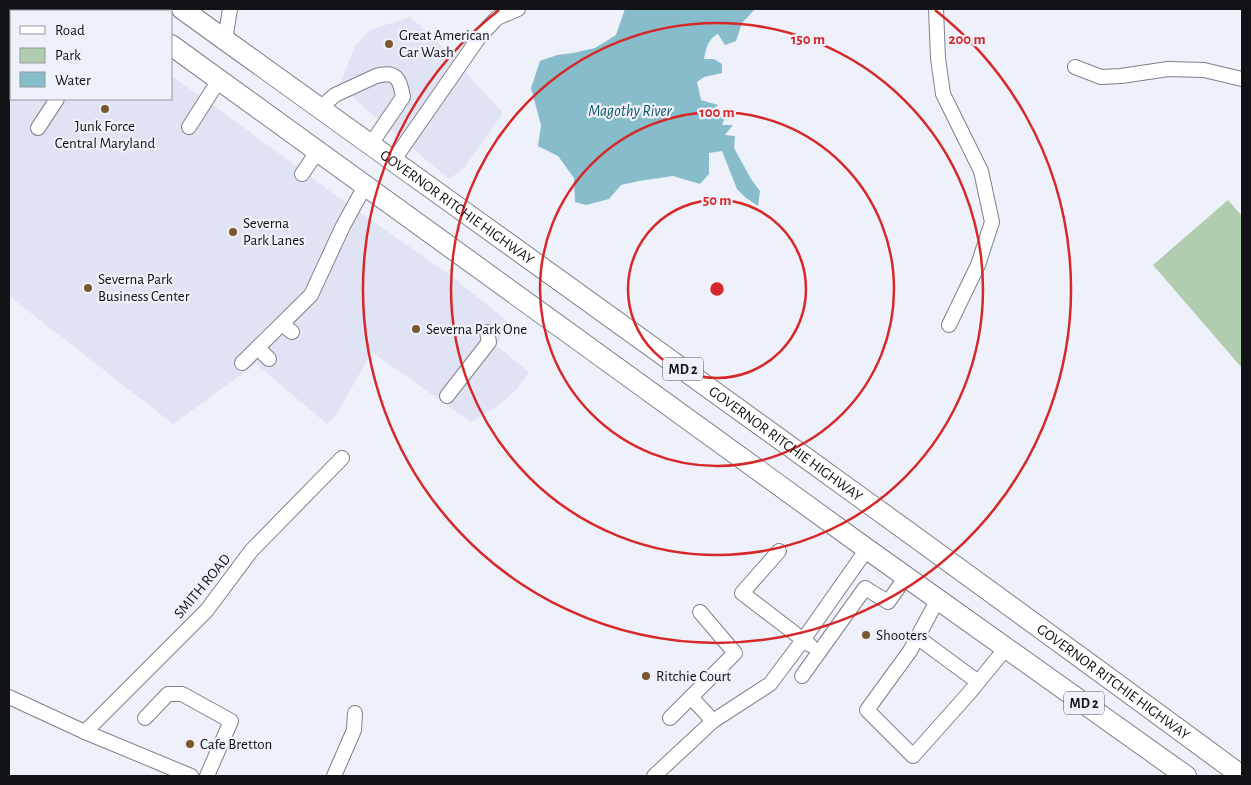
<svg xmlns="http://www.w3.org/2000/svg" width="1251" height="785" font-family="'Alegreya Sans',sans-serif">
	<rect width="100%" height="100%" fill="#eef0fa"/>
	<g fill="#dfe3f3">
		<polygon points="9,9 74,9 78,11 11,11 11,99 171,99 171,76 216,107 335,195 447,273 507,321 497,346 529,372 516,390 499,405 471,422 372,352 336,415 327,424 256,364 173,424 9,296"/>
		<polygon points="410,17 431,35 503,113 464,168 449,179 339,86 355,46 370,30"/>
	</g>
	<polygon fill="#b1cdaf" points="1228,200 1242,216 1242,368 1153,265"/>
	<path fill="#87bccb" d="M625,9H755L742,23L736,41L725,45L718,34C708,39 706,48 704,59H714L722,64V73L704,77L697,82L701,100L718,105L709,114L726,115L722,125H733L725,135L735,136L734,148L751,179L760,191L758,206L746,198L737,189L722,151L709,153V174L700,184L673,176L639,181L621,185L609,199L586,205L575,202L574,178L558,156L538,146L541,125L531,88L540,61L557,55L573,53L595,48L616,35Z"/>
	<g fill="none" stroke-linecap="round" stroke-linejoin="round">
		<g stroke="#7f818a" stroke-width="16">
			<g id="minor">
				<polyline points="63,9 67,11"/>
				<polyline points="936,9 938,58 943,94 981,171 992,222 978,265 949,325"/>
				<polyline points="225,40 230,9"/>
				<polyline points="1075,67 1101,77 1121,76 1168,69 1204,70 1242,79"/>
				<path d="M320,108L335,95L376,76C396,70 400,79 403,97L371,144"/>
				<polyline points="189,127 219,80"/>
				<polyline points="38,128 57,99"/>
				<polyline points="393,161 480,36 497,18 518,9"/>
				<polyline points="302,174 317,152"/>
				<polyline points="282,324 292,332"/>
				<polyline points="258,348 269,359"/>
				<polyline points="242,363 311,295 343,226 365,186"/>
				<polyline points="447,396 489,342 487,332"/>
				<polyline points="779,551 742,593 810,645"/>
				<polyline points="938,599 910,651 867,710 913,756 970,692 1006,648"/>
				<polyline points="917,637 978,682"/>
				<polyline points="802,676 865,588 888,602 906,577"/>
				<polyline points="9,697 85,732 191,776"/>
				<polyline points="691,697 713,721"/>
				<polyline points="145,718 168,694 182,694 231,721 207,776"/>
				<polyline points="670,718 735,653 700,612"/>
				<polyline points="85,732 207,610 251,551 342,458"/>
				<polyline points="334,776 354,730 355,713"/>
				<polyline points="654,776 713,721 770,684 803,640 867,549"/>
			</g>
		</g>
		<g stroke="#7f818a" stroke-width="22">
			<g id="highway">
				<polyline points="121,9 124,11"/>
				<path id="s1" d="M182,9C536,264 891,517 1242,776"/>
				<polyline points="171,45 867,549 1186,776"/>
			</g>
		</g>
		<use href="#minor" stroke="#fff" stroke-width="14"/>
		<use href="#highway" stroke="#fff" stroke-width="20"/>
	</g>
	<g fill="none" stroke="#d62828" stroke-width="2.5">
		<circle cx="717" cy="289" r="89"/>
		<circle cx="717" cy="289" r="177"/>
		<circle cx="717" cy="289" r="266"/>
		<path d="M935 10A354 354 0 1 1 499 10"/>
	</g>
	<g fill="#7a582f" stroke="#eef0fa" stroke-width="2">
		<circle cx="389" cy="44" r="5"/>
		<circle cx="105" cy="109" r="5"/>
		<circle cx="233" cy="232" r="5"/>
		<circle cx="88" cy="288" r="5"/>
		<circle cx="416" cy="329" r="5"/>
		<circle cx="866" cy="635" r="5"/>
		<circle cx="646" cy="676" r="5"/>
		<circle cx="190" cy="744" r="5"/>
	</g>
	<g text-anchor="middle" stroke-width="4.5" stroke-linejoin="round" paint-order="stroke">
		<g fill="#eef0fa" stroke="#53555a" stroke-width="1">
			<rect x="663" y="357.5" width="40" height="23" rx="4"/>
			<rect x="1064" y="691.5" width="40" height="23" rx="4"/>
		</g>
		<g font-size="14" font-weight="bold" fill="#111215">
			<text x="683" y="374">MD 2</text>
			<text x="1084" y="708">MD 2</text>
		</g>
		<g font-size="15" fill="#111215" stroke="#eef0fa" text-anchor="start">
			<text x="399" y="40">Great American<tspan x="399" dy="17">Car Wash</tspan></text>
			<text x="105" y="131" text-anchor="middle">Junk Force<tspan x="105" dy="17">Central Maryland</tspan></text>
			<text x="243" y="228">Severna<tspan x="243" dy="17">Park Lanes</tspan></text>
			<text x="98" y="284">Severna Park<tspan x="98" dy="17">Business Center</tspan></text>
			<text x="426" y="334">Severna Park One</text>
			<text x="876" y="640">Shooters</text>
			<text x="656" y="681">Ritchie Court</text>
			<text x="200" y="749">Cafe Bretton</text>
		</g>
		<g font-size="15" fill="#111215" stroke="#eef0fa">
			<text dy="5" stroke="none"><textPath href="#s1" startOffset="339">GOVERNOR RITCHIE HIGHWAY</textPath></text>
			<text dy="5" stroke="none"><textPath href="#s1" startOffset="744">GOVERNOR RITCHIE HIGHWAY</textPath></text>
			<text transform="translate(202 586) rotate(-50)" y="5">SMITH ROAD</text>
			<text dy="5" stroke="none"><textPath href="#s1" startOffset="1149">GOVERNOR RITCHIE HIGHWAY</textPath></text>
		</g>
		<g font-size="16" font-style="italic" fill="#0c5767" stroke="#eef0fa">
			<text x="630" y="116">Magothy River</text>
		</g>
	</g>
	<circle cx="717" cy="289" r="8" fill="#d62828" stroke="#eef0fa" stroke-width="2.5"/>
	<g font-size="15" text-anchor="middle" font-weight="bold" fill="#d62828" stroke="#eef0fa" stroke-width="4.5" stroke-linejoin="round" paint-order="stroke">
		<text x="967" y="44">200 m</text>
		<text x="808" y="44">150 m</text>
		<text x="717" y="117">100 m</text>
		<text x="717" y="205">50 m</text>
	</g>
	<rect width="1251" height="785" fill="none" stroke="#111215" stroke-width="20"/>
	<rect x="10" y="10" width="162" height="90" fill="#eef0fa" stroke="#96979e"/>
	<rect x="20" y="26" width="25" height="8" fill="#ffffff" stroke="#96979e"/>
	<text x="55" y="35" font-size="15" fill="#111215">Road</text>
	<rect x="20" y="48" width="25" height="15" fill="#b1cdaf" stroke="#96979e"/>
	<text x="55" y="60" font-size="15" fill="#111215">Park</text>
	<rect x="20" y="72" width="25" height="15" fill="#87bccb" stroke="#96979e"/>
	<text x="55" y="85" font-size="15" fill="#111215">Water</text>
</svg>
